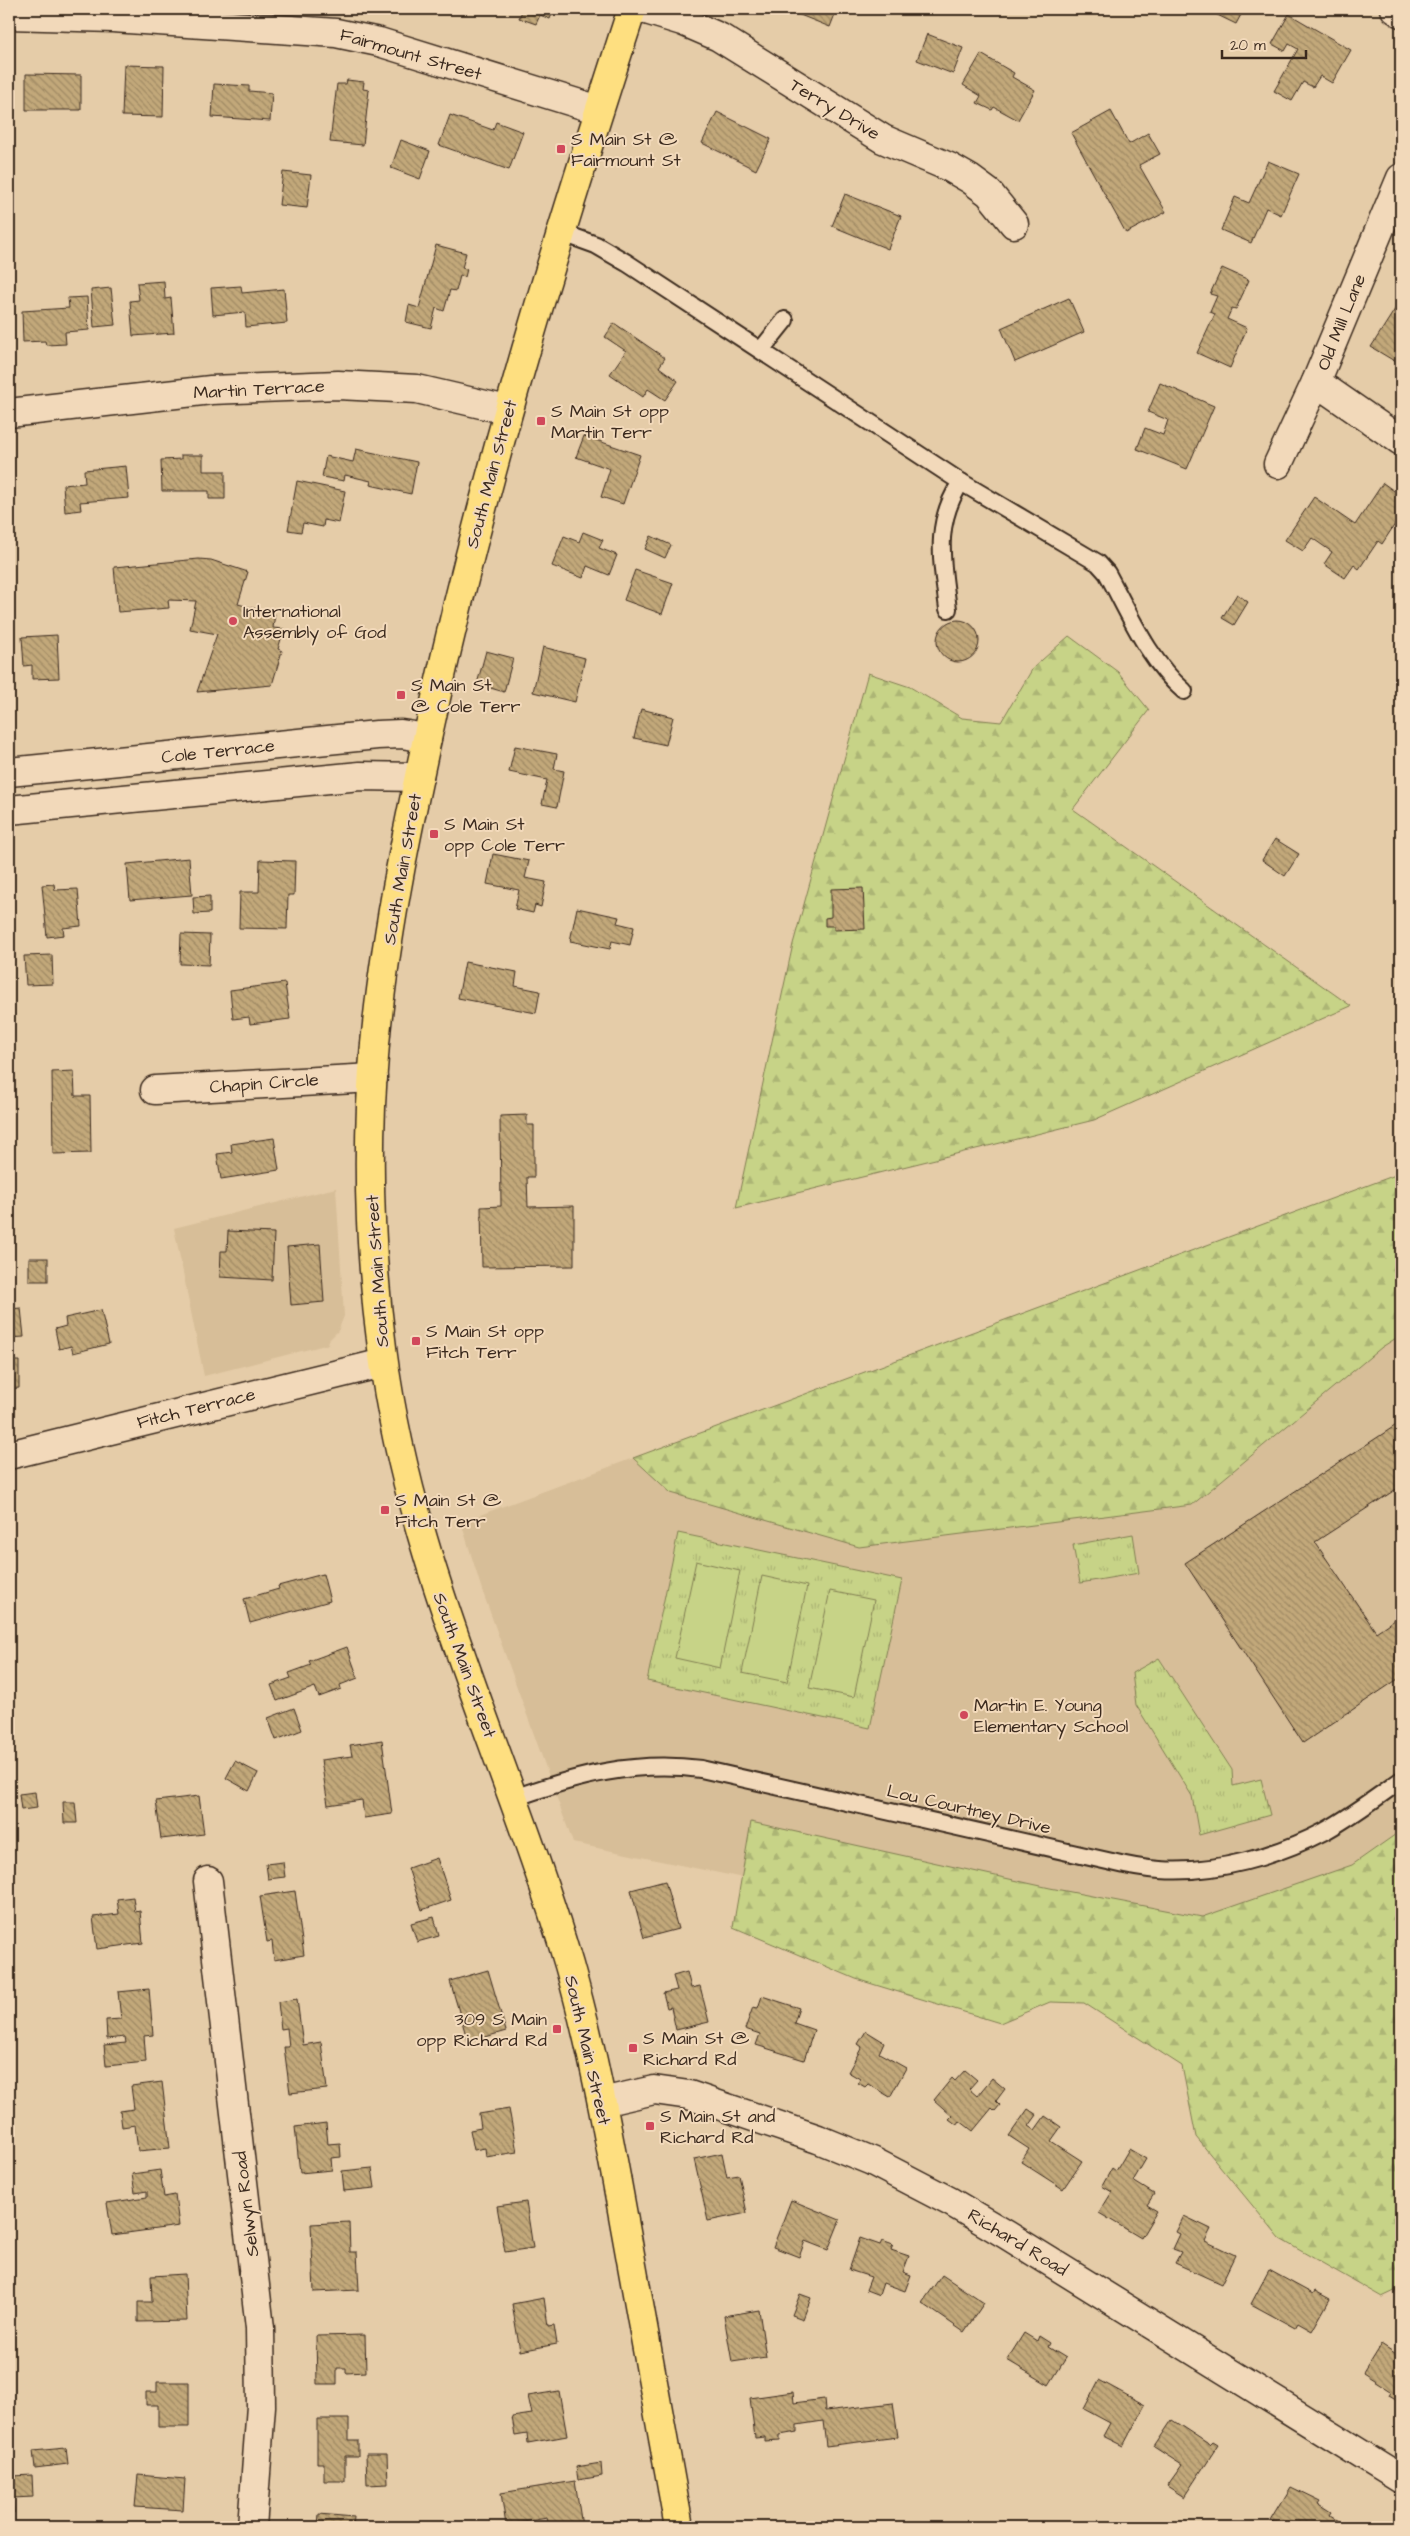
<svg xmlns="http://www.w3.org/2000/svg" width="1410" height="2536" font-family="'Architects Daughter',sans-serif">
	<defs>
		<pattern id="grass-tufts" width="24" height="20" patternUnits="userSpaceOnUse" patternTransform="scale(1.25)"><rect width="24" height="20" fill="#c7d387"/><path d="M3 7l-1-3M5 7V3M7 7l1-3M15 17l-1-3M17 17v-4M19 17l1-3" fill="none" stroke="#acb574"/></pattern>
		<pattern id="forest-firs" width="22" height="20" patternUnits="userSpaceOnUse" patternTransform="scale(1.25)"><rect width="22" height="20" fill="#c7d387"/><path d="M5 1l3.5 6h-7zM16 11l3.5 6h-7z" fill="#acb574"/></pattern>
		<pattern id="building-back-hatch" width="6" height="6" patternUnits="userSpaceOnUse" patternTransform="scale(1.25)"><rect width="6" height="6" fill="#c2a87a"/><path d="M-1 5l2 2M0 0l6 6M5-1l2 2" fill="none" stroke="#9f8963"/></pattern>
	</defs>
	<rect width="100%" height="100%" fill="#e5cca8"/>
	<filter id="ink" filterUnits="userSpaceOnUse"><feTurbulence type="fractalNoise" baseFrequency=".02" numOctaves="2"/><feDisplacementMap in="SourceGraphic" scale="10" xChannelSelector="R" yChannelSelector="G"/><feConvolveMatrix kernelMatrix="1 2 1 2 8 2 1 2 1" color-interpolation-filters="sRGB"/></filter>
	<g filter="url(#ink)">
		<g fill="#d7be98">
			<polygon points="1401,1173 1401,2182 991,1929 573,1843 481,1587 461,1522"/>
			<polygon points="336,1188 344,1316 338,1331 327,1342 329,1344 204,1376 174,1228"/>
		</g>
		<g fill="url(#grass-tufts)" stroke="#817e52">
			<polygon points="678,1533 902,1580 870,1728 647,1681"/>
			<polygon points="1133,1534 1139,1573 1080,1583 1073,1545"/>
			<polygon points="1159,1658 1232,1770 1233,1786 1261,1779 1270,1815 1199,1835 1192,1796 1136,1705 1132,1673"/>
		</g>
		<g fill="url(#forest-firs)" stroke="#817e52">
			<polygon points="1069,636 1118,672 1149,710 1073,809 1351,1006 1094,1120 736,1208 793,944 868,673 910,687 962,718 1001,722 1033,668"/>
			<polygon points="1401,1173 1401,1335 1382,1347 1192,1505 859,1547 671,1493 633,1458"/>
			<polygon points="751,1822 1050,1888 1202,1917 1352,1865 1399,1832 1401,1834 1401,2288 1382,2297 1280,2239 1196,2137 1182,2066 1084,2003 1050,2002 1000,2023 856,1979 733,1927"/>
		</g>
		<g fill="#c7d387" stroke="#817e52">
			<polygon points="696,1561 740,1571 720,1668 675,1658"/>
			<polygon points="762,1576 807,1586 787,1682 742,1673"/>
			<polygon points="830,1591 874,1600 854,1697 809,1688"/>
		</g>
		<g fill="url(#building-back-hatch)" stroke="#3b2a1e">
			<polygon points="523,9 554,9 550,19 540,15 536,24 519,18"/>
			<polygon points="785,9 837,9 830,27"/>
			<polygon points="1205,9 1244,9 1236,24"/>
			<polygon points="1289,14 1351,50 1332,83 1320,76 1313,87 1303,82 1292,101 1274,91 1298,49 1289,44 1285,51 1272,44"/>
			<polygon points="927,34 963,48 953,74 917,60"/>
			<polygon points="981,54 1014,73 1012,77 1035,90 1018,120 994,107 992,110 977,103 981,96 963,85"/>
			<polygon points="124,65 164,66 163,117 122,116"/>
			<polygon points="26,74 81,75 81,110 26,110"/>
			<polygon points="347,80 364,82 363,89 369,90 363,145 330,142 337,84 346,84"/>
			<polygon points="214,84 249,86 249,91 272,93 270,121 212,117"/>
			<polygon points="1111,111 1129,144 1148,133 1160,154 1139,165 1166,212 1126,233 1071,133"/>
			<polygon points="717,112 771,139 756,170 702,143"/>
			<polygon points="450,115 493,130 496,122 523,132 509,170 439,145"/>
			<polygon points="401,140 430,151 420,179 391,168"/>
			<polygon points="1268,161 1299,174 1281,215 1266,208 1251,243 1221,230 1235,197 1249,203"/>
			<polygon points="283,172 311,175 307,208 279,205"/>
			<polygon points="845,194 901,216 888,249 832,226"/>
			<polygon points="436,245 466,253 462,268 467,269 465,277 460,276 456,291 450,290 444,311 436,308 431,328 406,322 409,305 419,308"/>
			<polygon points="1222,268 1249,280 1236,309 1232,308 1227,319 1247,328 1230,368 1197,353 1215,314 1210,312 1217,296 1210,294"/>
			<polygon points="164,281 165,299 171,298 174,333 133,336 130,301 139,300 137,283"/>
			<polygon points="241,286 242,293 284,289 287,323 246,327 245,312 213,315 211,288"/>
			<polygon points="111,288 115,325 94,327 91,290"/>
			<polygon points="87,297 89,330 65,332 66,344 46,345 45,341 23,342 22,311 69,308 68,298"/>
			<polygon points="1069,298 1084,332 1015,362 1001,328"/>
			<polygon points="1397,306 1401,309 1401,365 1371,347"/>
			<polygon points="614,323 665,358 659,367 678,381 665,400 648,389 643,397 610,374 626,351 605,337"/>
			<polygon points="1160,383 1214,406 1187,469 1137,449 1145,428 1163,435 1168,420 1148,412"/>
			<polygon points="584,436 640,455 623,504 601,497 610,469 576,457"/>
			<polygon points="356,449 417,462 411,494 370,485 371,481 345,475 344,481 322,477 326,456 353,462"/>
			<polygon points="181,455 203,455 203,471 225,471 225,499 209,499 209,491 162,491 161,460 181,459"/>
			<polygon points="126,466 129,498 80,502 81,510 65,512 63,485 85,483 84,470"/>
			<polygon points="297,481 345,491 339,523 324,520 323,527 303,523 301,532 288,530"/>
			<polygon points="1383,483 1401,496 1401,515 1382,544 1378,541 1359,569 1354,565 1345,578 1324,564 1332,552 1312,538 1303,551 1285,540 1314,497 1355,525"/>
			<polygon points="583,532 603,540 599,548 617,555 609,575 587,566 583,578 552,566 564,536 579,542"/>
			<polygon points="651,536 671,545 665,558 645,549"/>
			<polygon points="199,559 211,560 248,572 238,604 275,614 273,628 284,629 278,649 282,651 272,685 197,692 217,634 190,629 196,601 168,600 169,608 118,612 114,567"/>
			<polygon points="635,570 673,583 662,614 624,600"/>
			<polygon points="1237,594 1248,602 1234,625 1222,618"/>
			<circle cx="958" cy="641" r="21"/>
			<polygon points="57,635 59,678 32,679 32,665 24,666 22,637"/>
			<polygon points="543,647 585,658 575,702 533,692"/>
			<polygon points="486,651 513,658 504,692 477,684"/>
			<polygon points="641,709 673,717 666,745 634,738"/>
			<polygon points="515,746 557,754 554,769 564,771 557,807 542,804 547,780 509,772"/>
			<polygon points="1275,839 1299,854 1285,876 1262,860"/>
			<polygon points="493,854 529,861 525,878 546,882 541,907 535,905 533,913 515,909 519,890 487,884"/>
			<polygon points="189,858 192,895 130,900 127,864"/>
			<polygon points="260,860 295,861 294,895 288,895 287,929 239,928 240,892 259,892"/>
			<polygon points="54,884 55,890 78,889 81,926 63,928 64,935 47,937 42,885"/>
			<polygon points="863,888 865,929 834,930 834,926 825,926 825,918 831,917 831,889"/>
			<polygon points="210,896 210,913 194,914 193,897"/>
			<polygon points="577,908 619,917 617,923 634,927 630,945 612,941 610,949 570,941"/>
			<polygon points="181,934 210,935 209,965 180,964"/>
			<polygon points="52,955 53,984 26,985 24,956"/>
			<polygon points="465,962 517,972 515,986 540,991 536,1013 458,998"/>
			<polygon points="285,983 290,1019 250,1024 249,1017 233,1019 230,990"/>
			<polygon points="74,1071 75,1096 90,1096 91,1153 53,1154 52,1072"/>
			<polygon points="527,1115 527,1125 534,1125 534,1177 527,1177 528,1207 574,1206 574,1266 482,1267 481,1207 501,1206 500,1116"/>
			<polygon points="274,1138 279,1170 221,1179 217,1154 232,1152 231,1144"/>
			<polygon points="228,1231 274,1233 272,1280 220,1277 221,1251 227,1251"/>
			<polygon points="320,1244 324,1302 291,1305 287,1247"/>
			<rect x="29" y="1258" width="19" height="23"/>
			<polygon points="21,1308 24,1337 9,1338 9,1309"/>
			<polygon points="101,1310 109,1344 73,1353 71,1346 59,1349 55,1329 66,1326 65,1318"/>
			<polygon points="9,1361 19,1361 19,1388 9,1389"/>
			<polygon points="1401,1422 1401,1492 1398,1488 1315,1542 1376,1632 1401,1615 1401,1677 1303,1743 1185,1563"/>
			<polygon points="323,1574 330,1601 250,1623 244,1599 279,1589 278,1586"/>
			<polygon points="347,1647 358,1678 340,1685 341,1689 319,1697 315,1687 277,1701 271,1685 291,1678 289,1673 311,1665 309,1661"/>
			<polygon points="294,1708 302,1730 276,1740 268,1718"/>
			<polygon points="382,1740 392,1814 364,1818 362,1800 328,1805 321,1760 352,1756 350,1745"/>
			<polygon points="235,1761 258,1773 249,1791 226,1778"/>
			<polygon points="35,1792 37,1808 21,1810 19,1794"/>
			<polygon points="199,1796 204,1834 161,1839 156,1801"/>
			<polygon points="63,1802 75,1802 77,1823 64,1823"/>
			<polygon points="437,1858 451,1900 422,1910 408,1868"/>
			<polygon points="283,1862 285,1877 268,1879 266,1864"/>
			<polygon points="665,1881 678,1929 644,1938 631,1890"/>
			<polygon points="295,1891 304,1955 274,1960 272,1941 267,1942 260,1896"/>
			<polygon points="133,1897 135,1912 140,1911 143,1943 97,1949 93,1917 119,1914 117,1899"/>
			<polygon points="434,1917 439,1936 417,1942 411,1923"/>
			<polygon points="488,1970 506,2031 468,2042 450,1981"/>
			<polygon points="687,1972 691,1988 700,1986 709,2022 676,2030 671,2007 667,2008 663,1993 677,1990 673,1976"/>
			<polygon points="149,1989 153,2035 144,2036 146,2062 106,2066 104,2045 126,2043 125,2037 107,2039 106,2020 121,2019 118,1992"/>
			<polygon points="762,1996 799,2008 794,2023 814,2030 804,2060 756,2045 760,2034 745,2029 753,2007 758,2008"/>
			<polygon points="297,1999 303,2045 321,2042 327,2089 290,2093 284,2047 289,2047 287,2028 281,2029 278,2002"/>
			<polygon points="866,2031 884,2042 879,2053 906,2068 890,2097 868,2084 865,2087 858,2083 860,2079 848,2072 862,2047 858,2044"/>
			<polygon points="965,2070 977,2080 969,2089 977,2096 992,2078 1005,2089 996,2101 1000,2105 995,2111 992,2108 973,2131 960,2121 957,2125 949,2119 952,2116 934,2100 952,2078 955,2081"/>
			<polygon points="162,2082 170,2148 138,2151 135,2125 122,2127 120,2111 134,2109 131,2086"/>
			<polygon points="509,2109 517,2152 486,2157 485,2148 474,2150 470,2130 481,2128 479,2114"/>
			<polygon points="1028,2109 1037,2115 1029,2126 1035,2130 1045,2116 1061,2127 1051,2141 1082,2161 1063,2189 1021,2162 1029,2149 1009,2136"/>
			<polygon points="326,2123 328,2144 340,2143 341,2157 331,2158 332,2170 300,2173 295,2127"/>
			<polygon points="1129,2149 1146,2159 1133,2181 1154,2194 1147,2205 1157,2211 1141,2238 1099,2213 1112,2192 1102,2186 1112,2168 1116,2171"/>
			<polygon points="722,2153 727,2177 739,2175 747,2213 708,2221 694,2159"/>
			<polygon points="372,2168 375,2188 344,2191 342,2171"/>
			<polygon points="160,2170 164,2197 175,2195 179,2226 112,2235 107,2203 147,2197 147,2191 135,2193 132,2174"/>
			<polygon points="791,2200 840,2220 828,2250 805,2241 799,2257 773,2247"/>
			<polygon points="526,2202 533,2248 505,2252 497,2206"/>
			<polygon points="1184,2216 1211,2229 1205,2241 1235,2255 1221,2284 1175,2263 1181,2252 1173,2249 1180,2234 1176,2232"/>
			<polygon points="349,2222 350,2252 357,2252 359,2290 314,2292 311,2224"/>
			<polygon points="860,2238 880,2245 882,2241 893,2245 891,2250 909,2256 903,2272 911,2275 905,2291 883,2283 879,2295 866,2290 871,2277 849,2270"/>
			<polygon points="9,2267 12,2267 13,2287 9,2287"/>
			<polygon points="1269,2270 1313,2294 1315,2291 1330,2299 1312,2331 1298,2323 1295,2328 1251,2304"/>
			<polygon points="185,2274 187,2321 138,2322 138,2302 152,2302 151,2276"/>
			<polygon points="942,2275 984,2303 964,2332 922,2303"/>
			<polygon points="800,2294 811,2298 803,2319 792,2315"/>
			<polygon points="544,2298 548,2326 554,2325 557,2344 520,2351 512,2304"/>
			<polygon points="759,2310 766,2357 732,2362 724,2316"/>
			<polygon points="1024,2333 1037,2341 1039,2336 1050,2343 1048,2347 1066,2358 1049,2385 1007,2360"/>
			<polygon points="365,2335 366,2372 346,2373 346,2368 337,2368 337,2384 317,2384 316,2336"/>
			<polygon points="1381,2344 1401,2357 1401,2402 1389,2395 1391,2391 1363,2373"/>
			<polygon points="1099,2380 1145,2405 1123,2446 1103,2436 1110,2423 1084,2409"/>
			<polygon points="157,2382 189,2382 189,2427 158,2427 158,2405 146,2405 146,2392 157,2392"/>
			<polygon points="559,2391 567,2436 528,2443 527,2433 515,2435 512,2417 532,2414 528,2396"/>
			<polygon points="793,2392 794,2403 824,2399 825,2411 893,2403 898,2437 826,2446 823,2421 797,2425 797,2432 780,2435 780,2440 765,2441 765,2437 755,2438 750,2398"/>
			<polygon points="317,2419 349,2419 349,2440 358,2440 358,2456 345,2456 345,2481 324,2481 324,2463 317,2463"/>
			<polygon points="1172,2420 1210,2445 1213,2442 1218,2445 1184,2497 1167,2486 1182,2465 1154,2447"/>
			<polygon points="66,2448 68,2464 35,2468 33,2451"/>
			<polygon points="366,2454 387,2454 388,2484 367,2485"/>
			<polygon points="601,2463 602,2476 578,2480 576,2467"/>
			<polygon points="9,2465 12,2465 13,2476 32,2475 33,2497 13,2498 14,2513 9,2513"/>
			<polygon points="138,2475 185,2479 183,2510 135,2507"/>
			<polygon points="575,2481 582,2526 549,2527 547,2518 506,2525 501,2493"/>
			<polygon points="1291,2487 1320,2501 1318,2504 1332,2513 1330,2516 1348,2527 1283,2527 1271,2520"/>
			<polygon points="319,2514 354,2517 353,2527 300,2527 300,2523 318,2525"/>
		</g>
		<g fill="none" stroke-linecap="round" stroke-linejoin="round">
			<g stroke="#3b2a1e" stroke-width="20">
				<g id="lane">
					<path d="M560,232L596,245L627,263L961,482L1098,563L1107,573C1129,613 1148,660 1184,691"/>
					<polyline points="761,350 785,320"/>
					<path d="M948,609C942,561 933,525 961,482"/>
					<path d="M514,1798C576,1776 634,1760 701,1769L1112,1862C1128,1866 1144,1869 1160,1870C1215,1874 1277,1856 1325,1831C1352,1816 1376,1798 1401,1780"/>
				</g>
			</g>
			<g stroke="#3b2a1e" stroke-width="31">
				<g id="street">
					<polyline points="643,9 682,21 719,37 883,139 949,167 970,179 989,193 1014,224"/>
					<polyline points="1395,9 1401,13"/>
					<polyline points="9,15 113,18 336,33 379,42 599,110"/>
					<polyline points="1316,382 1401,441"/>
					<polyline points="9,413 211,390 338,385 417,389 507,410"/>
					<polyline points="1278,464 1316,382 1401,178"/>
					<polyline points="9,772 377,735 401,734 427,738"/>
					<polyline points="9,810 360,776 419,777"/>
					<polyline points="155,1090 373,1078"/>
					<polyline points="9,1455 383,1363"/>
					<polyline points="208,1881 260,2328 261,2406 252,2527"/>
					<polyline points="602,2102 654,2090 689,2095 818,2139 872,2161 951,2202 1007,2235 1401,2479"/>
				</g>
			</g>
			<g stroke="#3b2a1e" stroke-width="31">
				<path id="primary" d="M632,9C558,237 488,463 436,698C411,811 386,927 375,1044C366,1147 369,1253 383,1356C411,1569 509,1761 569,1965C594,2053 610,2143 626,2232C644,2331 662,2429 679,2527"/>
			</g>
			<use href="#lane" stroke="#f2d9ba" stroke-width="16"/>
			<use href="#street" stroke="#f2d9ba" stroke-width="28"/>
			<use href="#primary" stroke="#fedf80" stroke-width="28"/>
		</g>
	</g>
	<g fill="#d1495b" stroke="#f2d9ba" stroke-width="2">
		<rect x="556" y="144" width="10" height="10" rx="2.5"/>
		<rect x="536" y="416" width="10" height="10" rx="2.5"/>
		<circle cx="233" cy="621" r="5"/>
		<rect x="396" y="690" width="10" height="10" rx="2.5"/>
		<rect x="429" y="829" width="10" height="10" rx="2.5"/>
		<rect x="411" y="1336" width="10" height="10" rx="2.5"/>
		<rect x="380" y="1505" width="10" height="10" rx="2.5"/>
		<circle cx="964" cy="1715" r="5"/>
		<rect x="552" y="2024" width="10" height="10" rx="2.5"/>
		<rect x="628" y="2043" width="10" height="10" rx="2.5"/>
		<rect x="645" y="2121" width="10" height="10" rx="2.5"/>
	</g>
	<g text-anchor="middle" stroke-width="4" stroke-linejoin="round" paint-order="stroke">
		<g font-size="18" fill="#3b2a1e" stroke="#f2d9ba">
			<text transform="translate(411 54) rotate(16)" y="6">Fairmount Street</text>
			<text transform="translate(835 109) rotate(31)" y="6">Terry Drive</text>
			<text transform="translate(1341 322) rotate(-68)" y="6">Old Mill Lane</text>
			<text transform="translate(259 389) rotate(-3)" y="6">Martin Terrace</text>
			<text transform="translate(491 474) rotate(-75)" y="6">South Main Street</text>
			<text transform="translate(218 751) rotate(-6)" y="6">Cole Terrace</text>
			<text transform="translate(402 869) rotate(-80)" y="6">South Main Street</text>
			<text transform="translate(264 1083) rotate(-4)" y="6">Chapin Circle</text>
			<text transform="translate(377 1271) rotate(-94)" y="6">South Main Street</text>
			<text transform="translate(196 1408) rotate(-14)" y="6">Fitch Terrace</text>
			<text transform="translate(465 1665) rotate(70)" y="6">South Main Street</text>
			<text transform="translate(969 1809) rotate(13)" y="6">Lou Courtney Drive</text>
			<text transform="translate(588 2050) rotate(77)" y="6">South Main Street</text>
			<text transform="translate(246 2204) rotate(-97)" y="6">Selwyn Road</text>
			<text transform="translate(1018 2242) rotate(31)" y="6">Richard Road</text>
		</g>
		<g font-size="18" fill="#3b2a1e" stroke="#f2d9ba" text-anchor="start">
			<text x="571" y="145">S Main St @<tspan x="571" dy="21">Fairmount St</tspan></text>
			<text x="551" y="417">S Main St opp<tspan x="551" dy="21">Martin Terr</tspan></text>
			<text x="243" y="617">International<tspan x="243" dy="21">Assembly of God</tspan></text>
			<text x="411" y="691">S Main St<tspan x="411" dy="21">@ Cole Terr</tspan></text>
			<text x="444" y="830">S Main St<tspan x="444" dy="21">opp Cole Terr</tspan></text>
			<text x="426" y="1337">S Main St opp<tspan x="426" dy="21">Fitch Terr</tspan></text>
			<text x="395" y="1506">S Main St @<tspan x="395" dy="21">Fitch Terr</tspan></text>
			<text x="974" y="1711">Martin E. Young<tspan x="974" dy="21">Elementary School</tspan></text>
			<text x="547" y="2025" text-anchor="end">309 S Main<tspan x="547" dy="21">opp Richard Rd</tspan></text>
			<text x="643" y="2044">S Main St @<tspan x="643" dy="21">Richard Rd</tspan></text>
			<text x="660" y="2122">S Main St and<tspan x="660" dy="21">Richard Rd</tspan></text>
		</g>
	</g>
	<rect width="1410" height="2536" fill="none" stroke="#f2d9ba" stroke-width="30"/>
	<rect x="15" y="15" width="1380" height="2506" fill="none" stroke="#3b2a1e" stroke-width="2" filter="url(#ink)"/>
	<path d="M1222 50v8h84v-8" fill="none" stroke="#3b2a1e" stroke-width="2.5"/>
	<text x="1230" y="50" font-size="15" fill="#3b2a1e" stroke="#f2d9ba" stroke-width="4" paint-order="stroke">20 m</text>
</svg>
